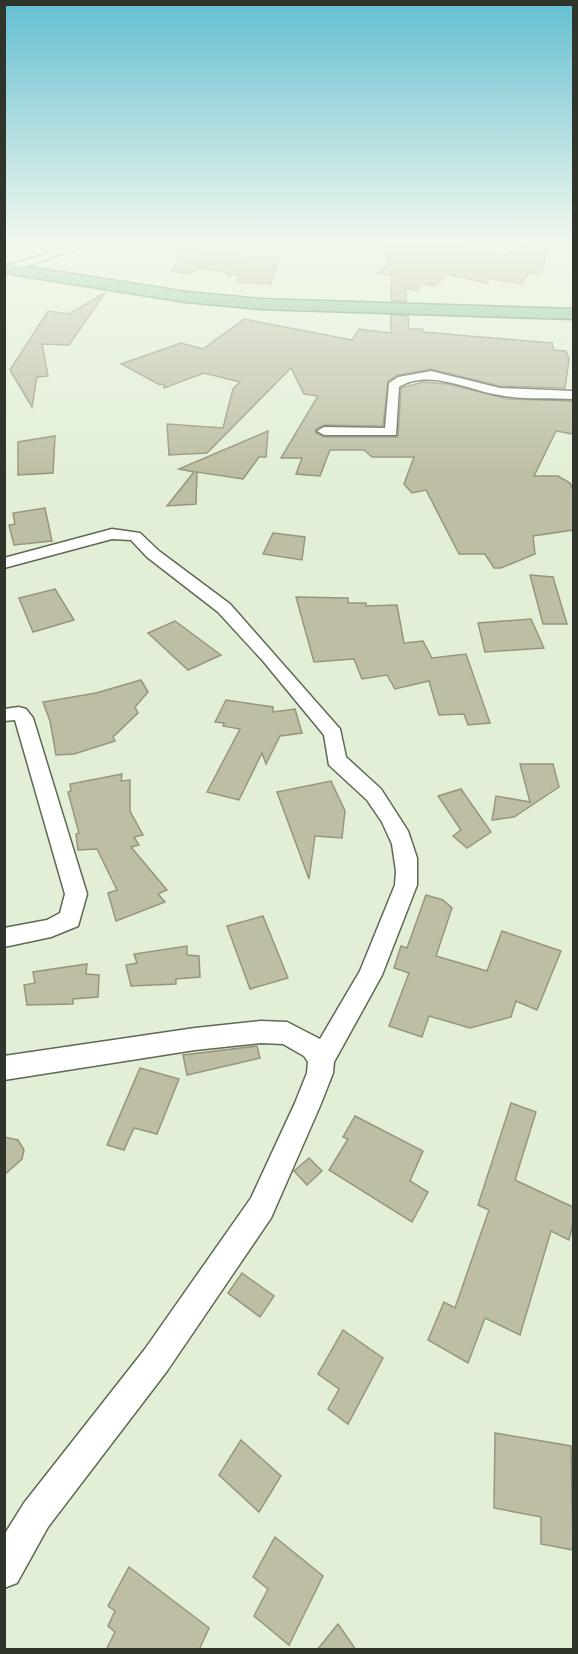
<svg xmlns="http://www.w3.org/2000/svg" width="578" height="1654" font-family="Rubik,sans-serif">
	<rect width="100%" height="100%" fill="#e2efd6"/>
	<g fill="#bebea4" stroke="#96967d" stroke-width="1.5">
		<polygon points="382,241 468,241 465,250 503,256 526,247 548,248 541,274 528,273 522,284 488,278 488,283 446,274 435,286 420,283 418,290 406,289 406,301 391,301 392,275 378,273 389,264"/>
		<polygon points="178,249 246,256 280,256 271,284 236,282 239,275 227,275 227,272 198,268 190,274 171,271 177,263"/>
		<polygon points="105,293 69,345 42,344 48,376 37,377 32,407 10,370 48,311 69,314"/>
		<polygon points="391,315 408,316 409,329 423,329 423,332 552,343 554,350 566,351 569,359 565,388 500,386 431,369 398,375 388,381 383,426 324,425 316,429 316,433 324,437 398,437 401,388 423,382 448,384 508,399 573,401 573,434 556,431 534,476 558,476 570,483 573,490 573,530 533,536 535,554 501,568 494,568 485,554 459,554 426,490 412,493 404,484 414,457 372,457 364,450 330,450 320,476 296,474 302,458 281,458 318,396 304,394 291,368 207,453 169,455 167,424 223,428 233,389 240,382 204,373 164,388 164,384 160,385 121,364 181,343 203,349 244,319 352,340 359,329 391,333"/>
		<polygon points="268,431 266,457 259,457 243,479 197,472 196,504 167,506 194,472 179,469"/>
		<polygon points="55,436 53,473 18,475 18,442"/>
		<polygon points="45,508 52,541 14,545 9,525 15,524 13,513"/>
		<polygon points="273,533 305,537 302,560 263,554"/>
		<polygon points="530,575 553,577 567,624 543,624"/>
		<polygon points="55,589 74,620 33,632 19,598"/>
		<polygon points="296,597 348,598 348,603 366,603 366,606 397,605 404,643 423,641 432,658 466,654 490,723 468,725 464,714 439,715 429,681 395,689 387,675 362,679 354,659 314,662"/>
		<polygon points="531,619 544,648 485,652 478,623"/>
		<polygon points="175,621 221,655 188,670 148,633"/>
		<polygon points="141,680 148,692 135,707 138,713 113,737 115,741 74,754 56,755 50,721 43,702 96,693"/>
		<polygon points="226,700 273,707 273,712 295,709 302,733 280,736 266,764 262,753 239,800 207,792 240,729 223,726 224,723 215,722"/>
		<polygon points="520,764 553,764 559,787 514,817 492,820 496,796 530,802"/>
		<polygon points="122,774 121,781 130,780 130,811 143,835 134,837 139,845 131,847 167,890 158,894 165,902 116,921 108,893 117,890 97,849 78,850 76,834 79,833 68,792 71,791 70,784"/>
		<polygon points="331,781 345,811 342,838 315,836 309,879 277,792"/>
		<polygon points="461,789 491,832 467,848 453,836 461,830 438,796"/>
		<polygon points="426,895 443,900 452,908 436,956 487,971 502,931 561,951 537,1010 516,1001 511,1017 470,1028 429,1016 422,1037 389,1026 409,973 394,968 401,946 407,948"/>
		<polygon points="263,916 288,978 250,989 227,926"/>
		<polygon points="187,946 187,955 199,956 200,977 176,979 176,984 131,986 126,965 137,963 134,954"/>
		<polygon points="87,964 86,974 99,975 98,997 73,999 73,1004 27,1005 24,985 35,983 33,972"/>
		<polygon points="257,1046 260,1058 187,1075 183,1055"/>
		<polygon points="140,1068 179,1079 157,1134 134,1128 124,1150 107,1145"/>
		<polygon points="511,1103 536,1112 515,1180 573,1207 573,1223 569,1240 551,1231 520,1335 485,1318 468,1363 428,1340 444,1302 455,1308 489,1210 478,1205"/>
		<polygon points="355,1116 423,1151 410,1181 428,1192 412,1222 329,1170 348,1139 343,1137"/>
		<polygon points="4,1137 18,1140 24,1150 22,1159 4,1175"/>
		<polygon points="309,1158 322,1171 307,1185 294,1171"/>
		<polygon points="242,1273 274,1296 260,1317 228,1293"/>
		<polygon points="343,1330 383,1358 348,1424 328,1409 339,1389 318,1374"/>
		<polygon points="495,1433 571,1446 573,1550 541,1544 541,1517 494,1508"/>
		<polygon points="241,1440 281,1476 259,1512 219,1475"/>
		<polygon points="275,1537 323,1576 289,1645 254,1616 268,1589 253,1577"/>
		<polygon points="129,1567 209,1628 199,1650 106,1650 115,1632 108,1626 115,1611 108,1606"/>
		<polygon points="338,1624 356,1650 317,1650"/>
	</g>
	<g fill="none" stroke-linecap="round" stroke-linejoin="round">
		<g stroke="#5e6953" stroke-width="3">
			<g id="minor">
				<polygon points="83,241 98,241 13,271 4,270 5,267"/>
				<path d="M431,371L500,388L574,391V399C549,398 523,400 499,395C468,390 428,368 399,387L396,435H324L317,431L324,427L385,428L389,383L398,377Z"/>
				<polygon points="112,529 140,533 159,551 230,604 340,729 346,757 381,789 408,831 417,858 417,885 382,975 334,1062 333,1073 320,1106 271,1218 167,1371 48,1527 17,1583 4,1588 4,1535 24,1503 145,1349 251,1198 295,1103 307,1073 308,1062 304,1056 283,1044 261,1043 195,1050 4,1080 4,1056 195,1028 261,1021 287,1022 320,1039 360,971 395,885 396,871 392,844 382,822 367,800 329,765 324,735 263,661 218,612 147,557 131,540 112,539 4,568 4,558"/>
				<polygon points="19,707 26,709 33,718 87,894 78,926 51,937 4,947 4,928 47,920 60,913 65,894 15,720 4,721 4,709"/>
			</g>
		</g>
		<g stroke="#51825d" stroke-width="3">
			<polygon id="trunk" points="4,263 186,292 261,299 574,309 574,319 261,309 186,302 4,273"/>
		</g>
		<use href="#minor" fill="#fff" fill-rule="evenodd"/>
		<use href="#trunk" fill="#82bc93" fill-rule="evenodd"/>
	</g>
	<linearGradient id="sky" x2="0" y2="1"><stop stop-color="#64bfd2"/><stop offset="0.51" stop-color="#f2f8ed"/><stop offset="1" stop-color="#f2f8ed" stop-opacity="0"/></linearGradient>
	<rect width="578" height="473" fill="url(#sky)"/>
	<rect width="578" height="1654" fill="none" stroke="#30352b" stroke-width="12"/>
</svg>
